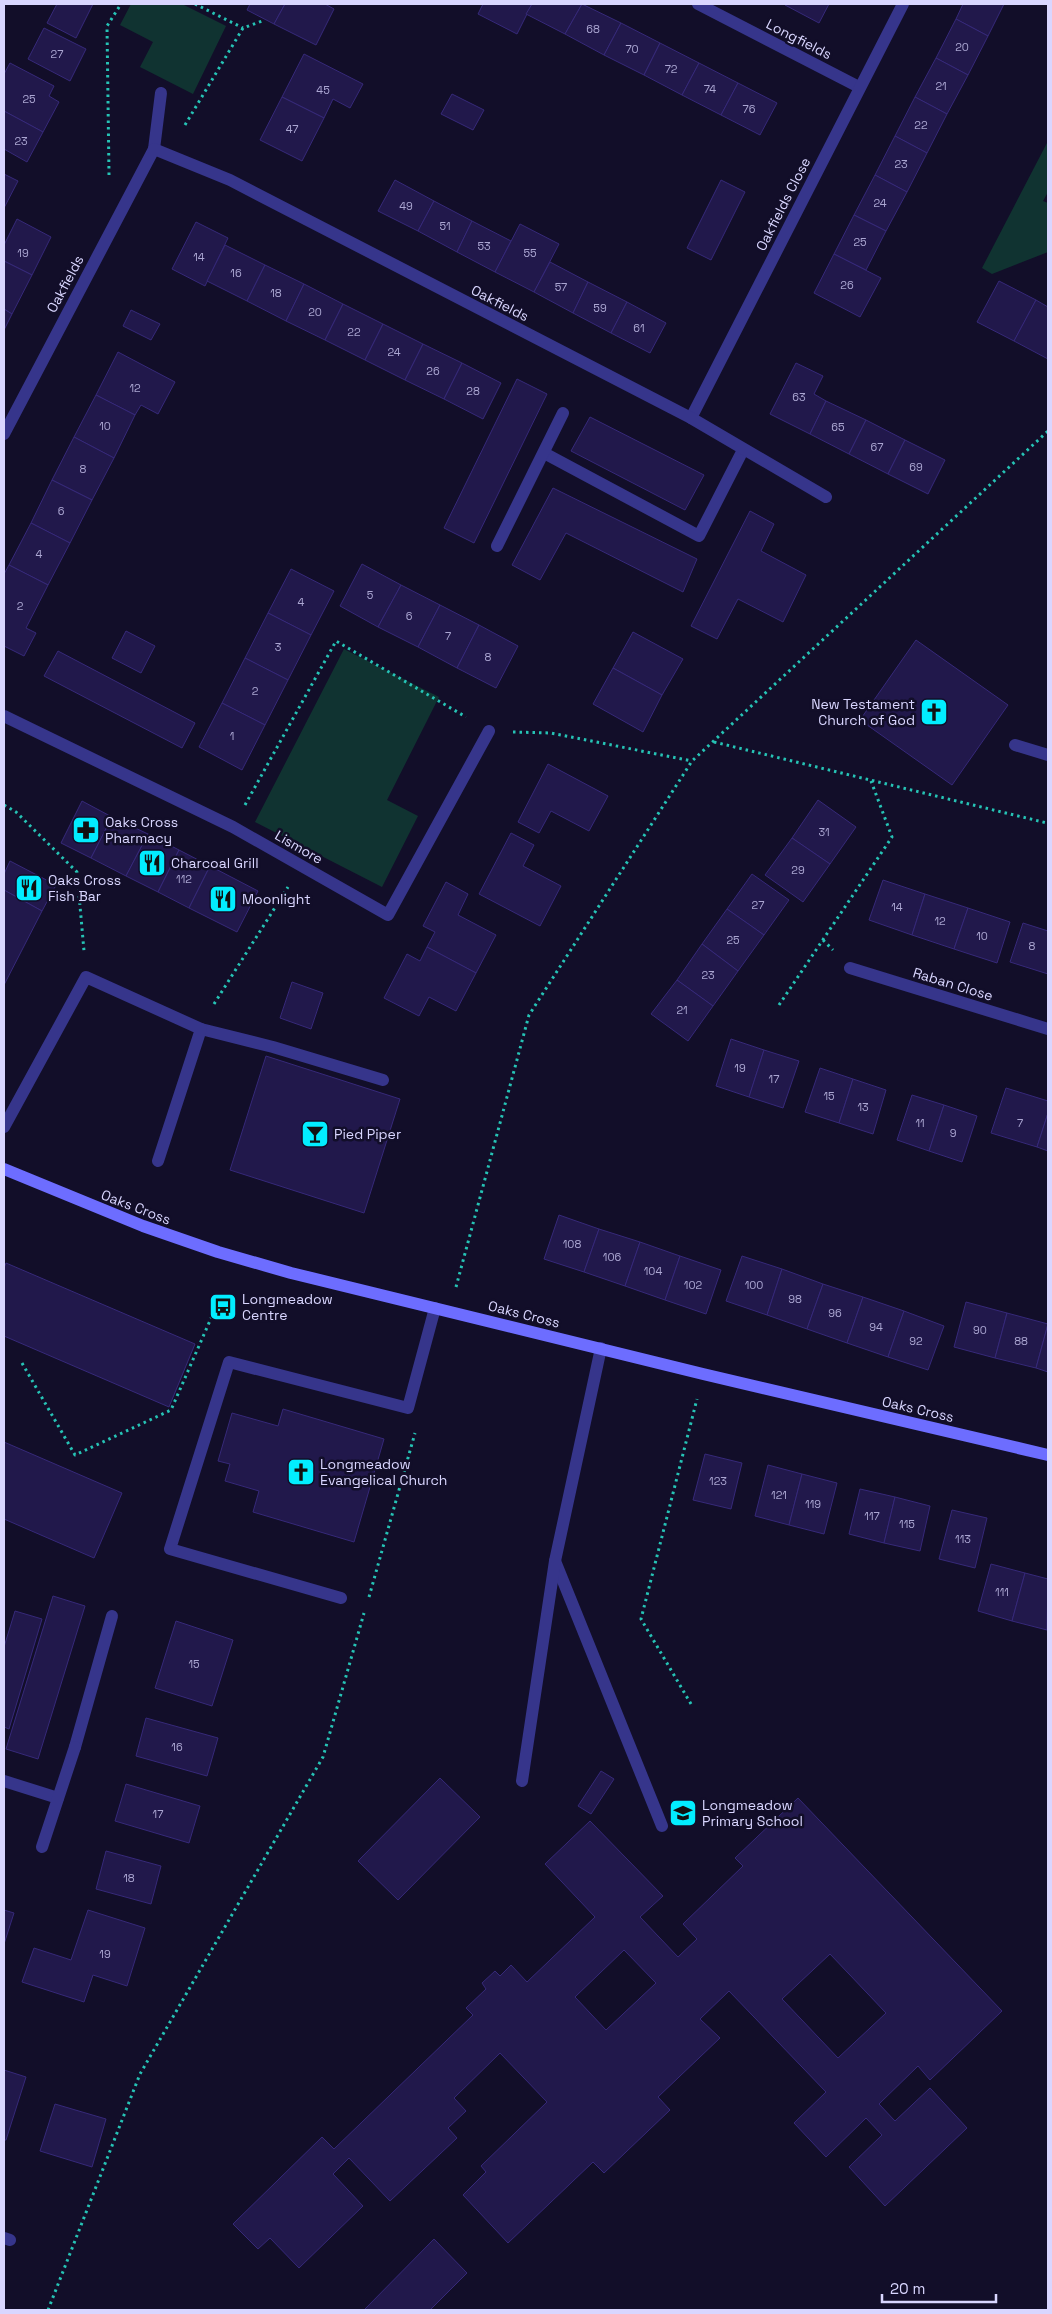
<svg xmlns="http://www.w3.org/2000/svg" width="1052" height="2314" font-family="'Space Grotesk',sans-serif">
	<rect width="100%" height="100%" fill="#120e29"/>
	<g fill="#103331">
		<polygon points="131,4 182,4 226,26 193,94 140,67 153,42 120,25"/>
		<polygon points="1048,141 1048,192 1043,201 1048,203 1048,252 992,274 982,268"/>
		<polygon points="344,649 439,697 387,800 418,816 382,887 255,822"/>
	</g>
	<g fill="#21184b" stroke="#362979" fill-rule="evenodd">
		<polygon points="57,4 93,4 76,38 47,23"/>
		<polygon points="250,4 285,4 274,24 247,10"/>
		<polygon points="285,4 325,4 334,9 316,45 274,24"/>
		<polygon points="483,4 532,4 517,34 478,14"/>
		<polygon points="532,4 582,4 565,34 526,14"/>
		<polygon points="582,4 621,23 604,55 565,34"/>
		<polygon points="786,4 829,4 819,23 785,5"/>
		<polygon points="963,4 1004,4 988,36 956,19"/>
		<polygon points="956,19 988,36 968,75 936,58"/>
		<polygon points="621,23 660,43 644,75 604,55"/>
		<polygon points="44,28 86,49 70,81 28,59"/>
		<polygon points="660,43 699,63 682,95 644,75"/>
		<polygon points="304,54 363,84 350,108 333,99 324,118 282,97"/>
		<polygon points="936,58 968,75 947,114 915,97"/>
		<polygon points="10,63 54,86 49,96 59,102 43,132 4,111 4,74"/>
		<polygon points="699,63 738,83 721,115 682,95"/>
		<polygon points="738,83 777,103 760,135 721,115"/>
		<polygon points="452,94 484,110 473,130 441,114"/>
		<polygon points="282,97 324,118 302,161 260,140"/>
		<polygon points="915,97 947,114 927,153 895,136"/>
		<polygon points="4,111 43,132 27,162 4,149"/>
		<polygon points="895,136 927,153 907,192 875,175"/>
		<polygon points="4,174 18,181 4,208"/>
		<polygon points="875,175 907,192 886,231 854,215"/>
		<polygon points="395,180 434,201 418,231 378,211"/>
		<polygon points="721,180 745,192 711,260 687,248"/>
		<polygon points="434,201 472,221 457,252 418,231"/>
		<polygon points="854,215 886,231 866,270 834,254"/>
		<polygon points="17,219 51,237 32,275 4,261 4,245"/>
		<polygon points="472,221 511,241 495,272 457,252"/>
		<polygon points="196,222 228,238 205,286 172,269"/>
		<polygon points="520,224 559,244 534,292 495,272"/>
		<polygon points="225,245 265,265 247,301 207,281"/>
		<polygon points="834,254 881,278 860,317 814,293"/>
		<polygon points="4,261 32,275 12,314 4,309"/>
		<polygon points="550,262 588,282 573,313 534,292"/>
		<polygon points="265,265 304,284 286,321 247,301"/>
		<polygon points="999,281 1036,300 1014,341 977,322"/>
		<polygon points="588,282 627,302 611,333 573,313"/>
		<polygon points="304,284 343,304 325,340 286,321"/>
		<polygon points="1036,300 1048,307 1048,359 1014,341"/>
		<polygon points="627,302 666,323 650,353 611,333"/>
		<polygon points="343,304 383,324 365,360 325,340"/>
		<polygon points="4,309 12,314 4,330"/>
		<polygon points="131,310 160,324 151,340 123,326"/>
		<polygon points="383,324 423,344 405,380 365,360"/>
		<polygon points="423,344 462,363 444,399 405,380"/>
		<polygon points="118,352 175,382 158,414 141,405 135,415 96,395"/>
		<polygon points="462,363 501,383 483,419 444,399"/>
		<polygon points="796,363 823,376 814,394 826,401 810,434 770,414"/>
		<polygon points="517,379 547,394 474,543 444,528"/>
		<polygon points="96,395 135,415 114,458 74,437"/>
		<polygon points="826,401 866,420 849,454 810,434"/>
		<polygon points="590,417 704,475 685,510 571,451"/>
		<polygon points="866,420 905,440 888,474 849,454"/>
		<polygon points="74,437 114,458 92,500 52,480"/>
		<polygon points="905,440 945,460 928,494 888,474"/>
		<polygon points="52,480 92,500 70,543 31,523"/>
		<polygon points="553,488 697,559 683,592 566,533 540,580 512,565"/>
		<polygon points="750,511 774,524 761,551 806,575 783,622 738,599 717,639 691,626"/>
		<polygon points="31,523 70,543 48,585 9,565"/>
		<polygon points="362,564 401,585 378,627 340,606"/>
		<polygon points="9,565 48,585 26,628 36,633 24,656 4,646 4,574"/>
		<polygon points="291,569 334,591 311,635 268,613"/>
		<polygon points="401,585 440,605 418,647 378,627"/>
		<polygon points="440,605 479,625 457,668 418,647"/>
		<polygon points="268,613 311,635 288,680 245,658"/>
		<polygon points="479,625 518,646 496,688 457,668"/>
		<polygon points="126,631 155,646 141,673 112,658"/>
		<polygon points="633,632 683,659 662,695 613,668"/>
		<polygon points="916,640 1008,705 952,785 860,720"/>
		<polygon points="58,651 195,723 182,748 44,676"/>
		<polygon points="245,658 288,680 265,725 222,703"/>
		<polygon points="613,668 662,695 643,732 593,704"/>
		<polygon points="222,703 265,725 242,770 199,747"/>
		<polygon points="548,764 608,796 589,831 551,811 539,833 518,822"/>
		<polygon points="818,800 856,827 830,864 792,838"/>
		<polygon points="82,801 112,817 91,858 61,843"/>
		<polygon points="112,817 148,834 126,876 91,858"/>
		<polygon points="511,833 534,845 523,866 561,886 540,926 479,894"/>
		<polygon points="148,834 179,850 158,892 126,876"/>
		<polygon points="792,838 830,864 803,902 765,875"/>
		<polygon points="179,850 210,866 189,908 158,892"/>
		<polygon points="10,861 56,885 42,911 4,890 4,874"/>
		<polygon points="210,866 258,891 237,932 189,908"/>
		<polygon points="752,874 789,900 764,935 727,909"/>
		<polygon points="883,880 925,894 912,935 869,920"/>
		<polygon points="446,882 468,894 458,915 496,935 476,973 427,947 435,932 423,926"/>
		<polygon points="4,890 42,911 4,985"/>
		<polygon points="925,894 968,908 954,949 912,935"/>
		<polygon points="968,908 1010,922 997,963 954,949"/>
		<polygon points="727,909 764,935 738,971 702,944"/>
		<polygon points="1023,923 1048,931 1048,974 1010,962"/>
		<polygon points="702,944 738,971 713,1006 677,980"/>
		<polygon points="427,947 476,973 456,1011 429,997 419,1016 384,998 407,954 420,961"/>
		<polygon points="677,980 713,1006 688,1041 651,1014"/>
		<polygon points="292,982 323,993 311,1029 280,1018"/>
		<polygon points="731,1039 764,1050 749,1097 716,1086"/>
		<polygon points="764,1050 799,1061 783,1108 749,1097"/>
		<polygon points="266,1056 400,1099 364,1213 230,1170"/>
		<polygon points="820,1068 853,1079 839,1123 805,1112"/>
		<polygon points="853,1079 886,1090 873,1134 839,1123"/>
		<polygon points="1006,1088 1048,1101 1048,1113 1037,1147 991,1133"/>
		<polygon points="912,1095 944,1105 929,1151 897,1140"/>
		<polygon points="944,1105 977,1116 962,1162 929,1151"/>
		<polygon points="1048,1113 1048,1151 1037,1147"/>
		<polygon points="559,1215 599,1229 584,1272 544,1259"/>
		<polygon points="599,1229 640,1242 625,1286 584,1272"/>
		<polygon points="640,1242 680,1256 665,1300 625,1286"/>
		<polygon points="680,1256 721,1270 706,1314 665,1300"/>
		<polygon points="742,1256 782,1269 767,1315 726,1301"/>
		<polygon points="6,1263 195,1344 169,1407 4,1336 4,1268"/>
		<polygon points="782,1269 823,1284 807,1329 767,1315"/>
		<polygon points="823,1284 863,1297 847,1343 807,1329"/>
		<polygon points="863,1297 904,1311 888,1357 847,1343"/>
		<polygon points="966,1302 1007,1313 995,1358 954,1347"/>
		<polygon points="904,1311 944,1326 928,1370 888,1357"/>
		<polygon points="1007,1313 1048,1324 1036,1368 995,1358"/>
		<polygon points="1048,1324 1048,1372 1036,1368"/>
		<polygon points="283,1409 384,1439 354,1542 253,1512 259,1491 225,1481 230,1464 218,1461 232,1413 278,1426"/>
		<polygon points="4,1442 122,1493 94,1558 4,1519"/>
		<polygon points="705,1454 742,1463 731,1509 693,1500"/>
		<polygon points="768,1465 802,1474 789,1525 755,1516"/>
		<polygon points="802,1474 837,1483 824,1534 789,1525"/>
		<polygon points="860,1489 895,1497 884,1543 849,1534"/>
		<polygon points="895,1497 930,1506 920,1551 884,1543"/>
		<polygon points="952,1510 987,1518 975,1568 939,1559"/>
		<polygon points="991,1564 1025,1573 1012,1621 978,1611"/>
		<polygon points="1025,1573 1048,1579 1047,1630 1012,1621"/>
		<polygon points="53,1596 85,1606 38,1759 6,1749"/>
		<polygon points="15,1611 42,1619 9,1729 4,1727 4,1647"/>
		<polygon points="176,1621 233,1640 212,1706 155,1688"/>
		<polygon points="146,1718 218,1738 207,1776 136,1756"/>
		<polygon points="601,1771 614,1779 591,1814 578,1806"/>
		<polygon points="440,1778 480,1817 398,1900 358,1861"/>
		<polygon points="126,1784 200,1806 189,1843 115,1821"/>
		<path d="M798,1798L1002,2011L930,2080L918,2066L879,2104L895,2121L930,2088L967,2128L885,2206L849,2167L882,2135L866,2118L826,2157L794,2123L826,2092L729,1991L700,2019L720,2038L658,2097L670,2110L604,2173L593,2162L508,2243L463,2195L486,2172L481,2166L547,2102L500,2053L454,2098L466,2111L448,2128L457,2138L390,2201L349,2158L333,2174L363,2206L299,2268L270,2238L258,2249L233,2224L322,2137L334,2149L473,2015L466,2008L486,1989L482,1983L495,1971L500,1976L511,1965L527,1982L595,1917L545,1864L590,1821L663,1896L640,1917L678,1957L697,1939L683,1924L743,1866L735,1858ZM624,1950L656,1983L606,2030L575,1997ZM830,1954L886,2013L838,2058L782,1999Z"/>
		<polygon points="106,1851 161,1866 151,1904 96,1889"/>
		<polygon points="4,1910 14,1913 4,1944"/>
		<polygon points="88,1910 145,1928 127,1986 93,1975 84,2002 22,1982 34,1948 71,1960"/>
		<polygon points="4,2070 26,2077 6,2140 4,2140"/>
		<polygon points="55,2104 106,2119 92,2167 40,2151"/>
		<polygon points="434,2239 467,2273 430,2310 364,2310"/>
	</g>
	<g fill="none" stroke-linecap="round" stroke-linejoin="round">
		<g stroke="#26c3b5" stroke-width="3" stroke-dasharray="2.5 4" stroke-linecap="butt">
			<polyline points="195,4 243,28"/>
			<polyline points="185,125 243,28 265,20"/>
			<polyline points="109,175 107,26 121,4"/>
			<polyline points="513,732 551,733 692,761"/>
			<polyline points="714,742 1047,823 1048,822"/>
			<polyline points="4,805 16,812 77,872 84,951"/>
			<polyline points="245,805 336,641 466,717"/>
			<polyline points="823,940 833,950"/>
			<polyline points="214,1004 288,887"/>
			<polyline points="779,1005 892,837 871,781"/>
			<polyline points="456,1287 529,1015 692,761 1048,431"/>
			<polyline points="22,1363 75,1455 171,1410 219,1300"/>
			<polyline points="369,1597 415,1433"/>
			<polyline points="691,1704 641,1619 697,1399"/>
			<polyline points="48,2310 140,2074 323,1757 364,1613"/>
		</g>
		<g stroke="#36358b" stroke-width="12">
			<polyline points="544,453 699,536 743,450"/>
			<polyline points="497,546 563,413"/>
			<polyline points="1015,745 1048,755"/>
			<polyline points="201,1029 273,1047 383,1080"/>
			<polyline points="4,1127 86,977 201,1029 158,1161"/>
			<polyline points="555,1561 662,1826"/>
			<polyline points="341,1598 170,1549 229,1362 408,1408 435,1308"/>
			<polyline points="75,1747 112,1616"/>
			<polyline points="522,1781 555,1561 601,1348"/>
		</g>
		<g stroke="#36358b" stroke-width="12">
			<polyline points="698,4 859,87"/>
			<polyline points="154,149 161,93"/>
			<polyline points="691,418 903,4"/>
			<polyline points="4,434 154,149 230,180 691,418 826,497"/>
			<polyline points="4,716 233,827 388,915 489,731"/>
			<polyline points="850,968 1048,1029"/>
			<polyline points="4,1781 58,1798"/>
			<polyline points="42,1847 75,1747"/>
			<polyline points="4,2238 10,2240"/>
		</g>
		<polyline stroke="#6d6dff" stroke-width="12" points="4,1169 143,1226 218,1252 291,1273 703,1374 1048,1455"/>
	</g>
	<defs>
		<g id="church-square" transform="scale(1.4375)"><rect x="-9" y="-9" width="18" height="18" rx="4" fill="#02edff" stroke="#120e29"/><path d="M-1.2-6h2.4v3.5h3.3v2.4h-3.3V6h-2.4V-.1h-3.3v-2.4h3.3Z" fill="#111"/></g>
		<g id="pharmacy-square" transform="scale(1.4375)"><rect x="-9" y="-9" width="18" height="18" rx="4" fill="#02edff" stroke="#120e29"/><path d="M-2-6h4v4h4v4h-4v4h-4v-4h-4v-4h4Z" fill="#111"/></g>
		<g id="restaurant-square" transform="scale(1.4375)"><rect x="-9" y="-9" width="18" height="18" rx="4" fill="#02edff" stroke="#120e29"/><path d="M-5-6h1v4h1v-4h1v4h1v-4h1v5L-1.5 .5V6h-2V.5L-5-1ZM5-6V6H3V1.5H1.5Q1.5-4 5-6Z" fill="#111"/></g>
		<g id="bar-square" transform="scale(1.4375)"><rect x="-9" y="-9" width="18" height="18" rx="4" fill="#02edff" stroke="#120e29"/><path d="M-6-5H6L.8 .8V4.5H3.5V6h-7V4.5H-.8V.8Z" fill="#111"/></g>
		<g id="bus-square" transform="scale(1.4375)"><rect x="-9" y="-9" width="18" height="18" rx="4" fill="#02edff" stroke="#120e29"/><path d="M-5-6H5V4H4V6H2V4H-2V6H-4V4H-5ZM-3.5-4V0h7V-4ZM-3.5 1.2v1.5H-2V1.2ZM2 1.2v1.5H3.5V1.2Z" fill="#111"/></g>
		<g id="school-square" transform="scale(1.4375)"><rect x="-9" y="-9" width="18" height="18" rx="4" fill="#02edff" stroke="#120e29"/><path d="M0-5L7-2L0 1L-7-2ZM-4 1L0 2.5L4 1V4Q0 6-4 4Z" fill="#111"/></g>
	</defs>
	<g fill-rule="evenodd">
		<use href="#church-square" x="934" y="712"/>
		<use href="#pharmacy-square" x="86" y="830"/>
		<use href="#restaurant-square" x="152" y="863"/>
		<use href="#restaurant-square" x="29" y="888"/>
		<use href="#restaurant-square" x="223" y="899"/>
		<use href="#bar-square" x="315" y="1134"/>
		<use href="#bus-square" x="223" y="1307"/>
		<use href="#church-square" x="301" y="1472"/>
		<use href="#school-square" x="683" y="1813"/>
	</g>
	<g text-anchor="middle" stroke-width="5" stroke-linejoin="round" paint-order="stroke">
		<g font-size="11" fill="#aba6d2">
			<text x="593" y="33">68</text>
			<text x="962" y="51">20</text>
			<text x="632" y="53">70</text>
			<text x="57" y="58">27</text>
			<text x="671" y="73">72</text>
			<text x="941" y="90">21</text>
			<text x="710" y="93">74</text>
			<text x="323" y="94">45</text>
			<text x="29" y="103">25</text>
			<text x="749" y="113">76</text>
			<text x="921" y="129">22</text>
			<text x="292" y="133">47</text>
			<text x="21" y="145">23</text>
			<text x="901" y="168">23</text>
			<text x="880" y="207">24</text>
			<text x="406" y="210">49</text>
			<text x="445" y="230">51</text>
			<text x="860" y="246">25</text>
			<text x="484" y="250">53</text>
			<text x="23" y="257">19</text>
			<text x="530" y="257">55</text>
			<text x="199" y="261">14</text>
			<text x="236" y="277">16</text>
			<text x="847" y="289">26</text>
			<text x="561" y="291">57</text>
			<text x="276" y="297">18</text>
			<text x="600" y="312">59</text>
			<text x="315" y="316">20</text>
			<text x="639" y="332">61</text>
			<text x="354" y="336">22</text>
			<text x="394" y="356">24</text>
			<text x="433" y="375">26</text>
			<text x="135" y="392">12</text>
			<text x="473" y="395">28</text>
			<text x="799" y="401">63</text>
			<text x="105" y="430">10</text>
			<text x="838" y="431">65</text>
			<text x="877" y="451">67</text>
			<text x="916" y="471">69</text>
			<text x="83" y="473">8</text>
			<text x="61" y="515">6</text>
			<text x="39" y="558">4</text>
			<text x="370" y="599">5</text>
			<text x="301" y="606">4</text>
			<text x="20" y="610">2</text>
			<text x="409" y="620">6</text>
			<text x="448" y="640">7</text>
			<text x="278" y="651">3</text>
			<text x="488" y="661">8</text>
			<text x="255" y="695">2</text>
			<text x="232" y="740">1</text>
			<text x="824" y="836">31</text>
			<text x="798" y="874">29</text>
			<text x="184" y="883">112</text>
			<text x="758" y="909">27</text>
			<text x="897" y="911">14</text>
			<text x="940" y="925">12</text>
			<text x="982" y="940">10</text>
			<text x="733" y="944">25</text>
			<text x="1032" y="950">8</text>
			<text x="708" y="979">23</text>
			<text x="682" y="1014">21</text>
			<text x="740" y="1072">19</text>
			<text x="774" y="1083">17</text>
			<text x="829" y="1100">15</text>
			<text x="863" y="1111">13</text>
			<text x="920" y="1127">11</text>
			<text x="1020" y="1127">7</text>
			<text x="953" y="1137">9</text>
			<text x="572" y="1248">108</text>
			<text x="612" y="1261">106</text>
			<text x="653" y="1275">104</text>
			<text x="693" y="1289">102</text>
			<text x="754" y="1289">100</text>
			<text x="795" y="1303">98</text>
			<text x="835" y="1317">96</text>
			<text x="876" y="1331">94</text>
			<text x="980" y="1334">90</text>
			<text x="916" y="1345">92</text>
			<text x="1021" y="1345">88</text>
			<text x="718" y="1485">123</text>
			<text x="779" y="1499">121</text>
			<text x="813" y="1508">119</text>
			<text x="872" y="1520">117</text>
			<text x="907" y="1528">115</text>
			<text x="963" y="1543">113</text>
			<text x="1002" y="1596">111</text>
			<text x="194" y="1668">15</text>
			<text x="177" y="1751">16</text>
			<text x="158" y="1818">17</text>
			<text x="129" y="1882">18</text>
			<text x="105" y="1958">19</text>
		</g>
		<g font-size="14" fill="#d9d6ff" stroke="#120e29">
			<text transform="translate(799 39) rotate(27)" y="5">Longfields</text>
			<text transform="translate(783 204) rotate(-63)" y="5">Oakfields Close</text>
			<text transform="translate(65 284) rotate(-62)" y="5">Oakfields</text>
			<text transform="translate(500 303) rotate(27)" y="5">Oakfields</text>
			<text transform="translate(299 847) rotate(30)" y="5">Lismore</text>
			<text transform="translate(953 984) rotate(17)" y="5">Raban Close</text>
			<text transform="translate(136 1207) rotate(21)" y="5">Oaks Cross</text>
			<text transform="translate(524 1314) rotate(14)" y="5">Oaks Cross</text>
			<text transform="translate(918 1409) rotate(13)" y="5">Oaks Cross</text>
		</g>
		<g font-size="14" fill="#d9d6ff" stroke="#120e29" text-anchor="start">
			<text x="915" y="709" text-anchor="end">New Testament<tspan x="915" dy="16">Church of God</tspan></text>
			<text x="105" y="827">Oaks Cross<tspan x="105" dy="16">Pharmacy</tspan></text>
			<text x="171" y="868">Charcoal Grill</text>
			<text x="48" y="885">Oaks Cross<tspan x="48" dy="16">Fish Bar</tspan></text>
			<text x="242" y="904">Moonlight</text>
			<text x="334" y="1139">Pied Piper</text>
			<text x="242" y="1304">Longmeadow<tspan x="242" dy="16">Centre</tspan></text>
			<text x="320" y="1469">Longmeadow<tspan x="320" dy="16">Evangelical Church</tspan></text>
			<text x="702" y="1810">Longmeadow<tspan x="702" dy="16">Primary School</tspan></text>
		</g>
	</g>
	<rect width="1052" height="2314" fill="none" stroke="#d9d6ff" stroke-width="10"/>
	<path d="M882 2294v8h114v-8" fill="none" stroke="#d9d6ff" stroke-width="2.5"/>
	<text x="890" y="2294" font-size="15" fill="#d9d6ff" stroke="#120e29" stroke-width="4" paint-order="stroke">20 m</text>
</svg>
